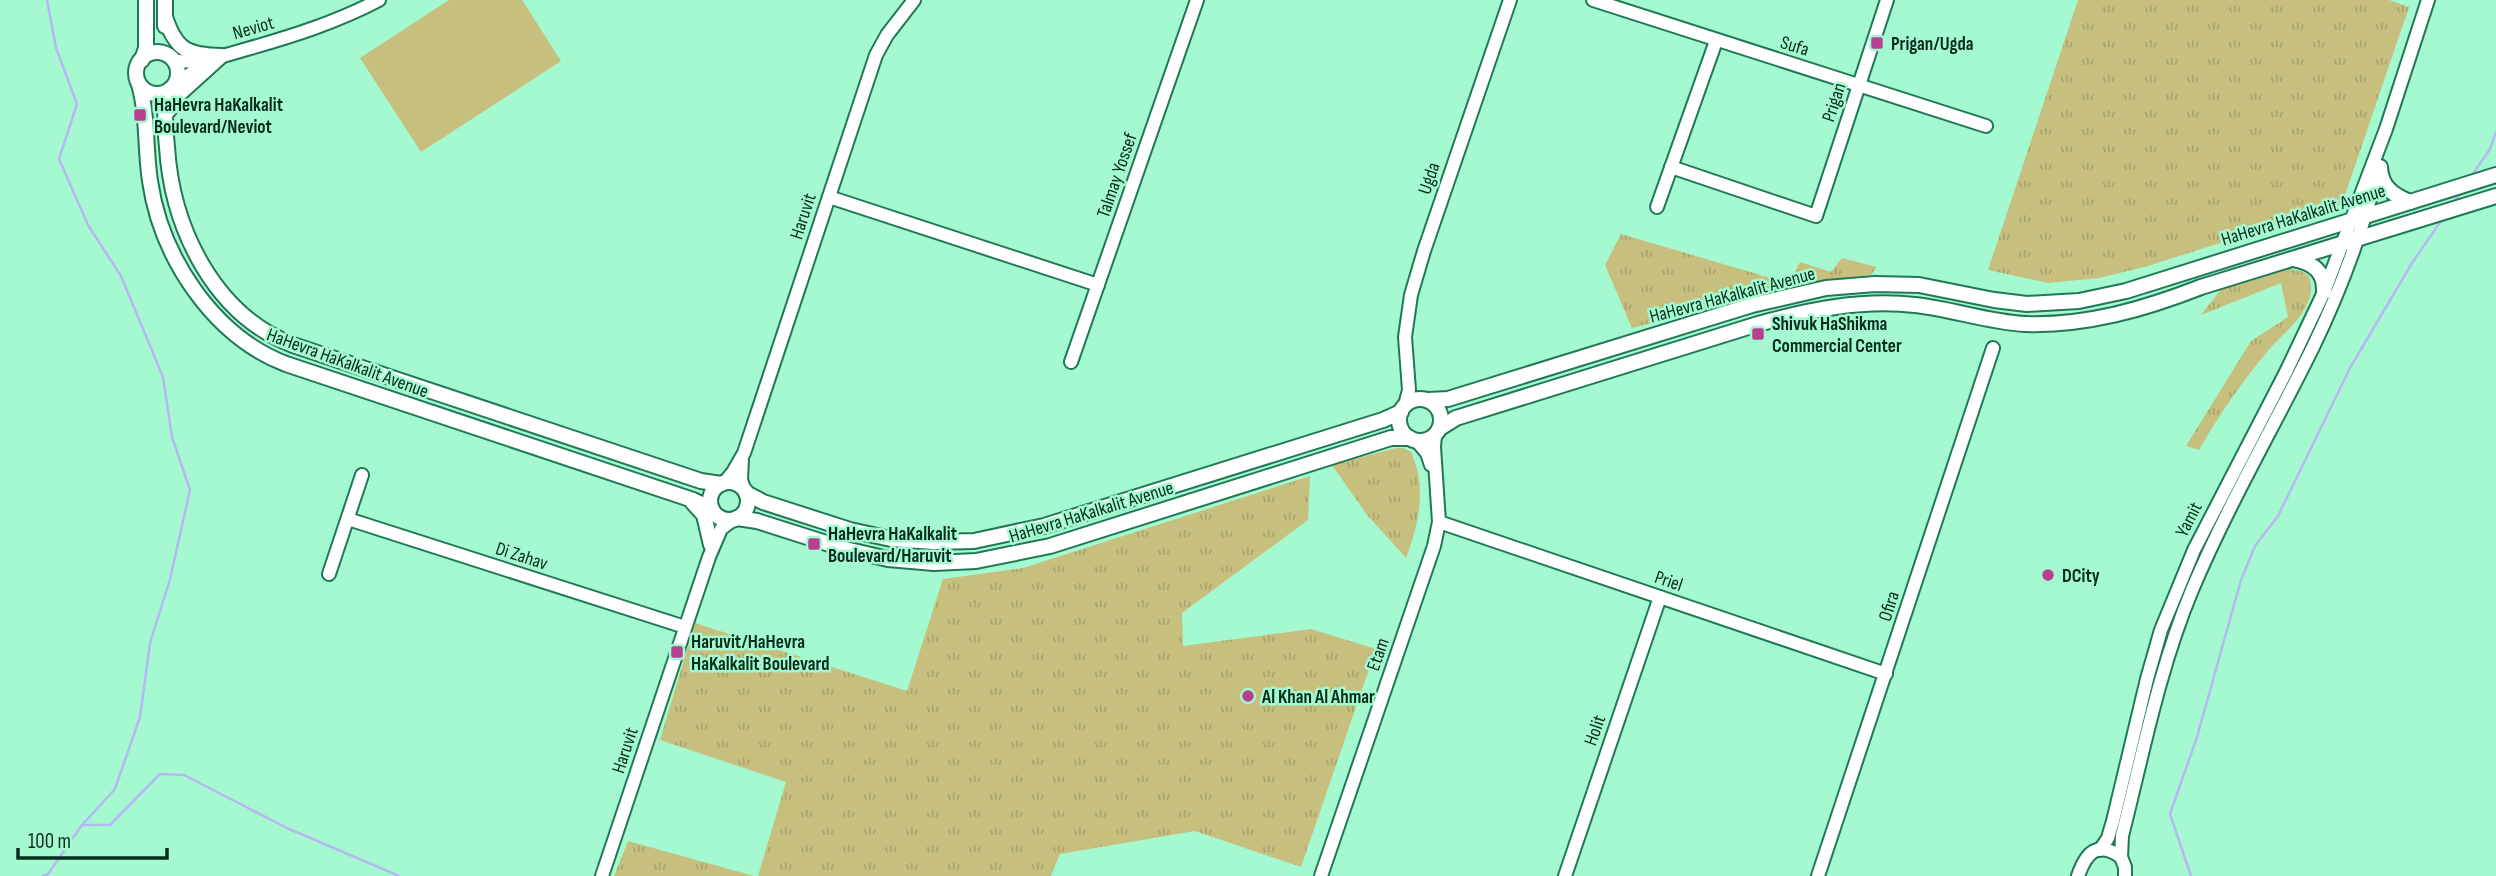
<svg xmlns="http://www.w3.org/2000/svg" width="2496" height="876" font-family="'Sofia Sans Condensed',sans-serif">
	<defs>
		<pattern id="grass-tufts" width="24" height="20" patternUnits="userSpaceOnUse" patternTransform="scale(1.75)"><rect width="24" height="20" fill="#c7bf7e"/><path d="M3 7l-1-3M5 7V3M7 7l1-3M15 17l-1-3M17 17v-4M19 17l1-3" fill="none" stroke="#a9a46c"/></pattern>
	</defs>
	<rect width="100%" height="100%" fill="#a5f9d0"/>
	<g fill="url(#grass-tufts)">
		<polygon points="2078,0 2389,0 2409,7 2342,204 2148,266 2099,278 2048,283 1988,270"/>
		<polygon points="1621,234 1774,279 1793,275 1800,262 1831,272 1842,258 1877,267 1871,275 1812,282 1632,328 1605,265"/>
		<path d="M2289,269L2301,271L2309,276C2312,286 2312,293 2308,302C2299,323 2281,335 2267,352C2241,383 2219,415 2199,450L2186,446L2251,341L2288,317L2281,283L2201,315L2221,289Z"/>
		<path d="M1396,448H1403L1411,452C1427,486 1419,524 1406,558L1367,515L1332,465Z"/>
		<polygon points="1310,476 1308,520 1182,613 1183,646 1311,629 1376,649 1301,867 1195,831 1060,854 1051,876 758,876 786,782 660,740 695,623 907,691 943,579 1023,568"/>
		<polygon points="628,841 754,876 614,876"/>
	</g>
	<polygon fill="#c7bf7e" points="449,0 522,0 561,61 421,152 360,58"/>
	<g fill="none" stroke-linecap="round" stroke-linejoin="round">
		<g stroke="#b6b8f1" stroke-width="2.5">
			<polyline points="47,0 56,48 77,104 59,159 88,225 121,276 163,377 172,437 190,490 170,579 150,643 140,717 115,789 82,825"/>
			<polyline points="2470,178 2490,149 2496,132"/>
			<polyline points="2453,204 2461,192"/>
			<polyline points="43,876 48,874 82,825 110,825 160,774 184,775 287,828 399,876"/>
			<polyline points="2191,876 2170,814 2197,737 2241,580 2255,546 2278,516 2350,368 2412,263 2443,218"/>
		</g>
		<g stroke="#207956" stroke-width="16">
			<g id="minor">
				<polyline points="1593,0 1986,126"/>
				<path d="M173,60C197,65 223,56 247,49C293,36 337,22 379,0"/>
				<polyline points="175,84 208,62"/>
				<polyline points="1671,167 1816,216 1887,0"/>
				<polyline points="829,197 1098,285"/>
				<polyline points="1657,207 1716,41"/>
				<polyline points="1071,362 1197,0"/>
				<polyline points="1405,405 1409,390 1405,337 1411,295 1424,251 1510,0"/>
				<polyline points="1416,440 1427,453 1431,465"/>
				<polyline points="742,460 741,479 744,490"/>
				<polyline points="724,483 733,472 744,453 876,55 887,35 914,0"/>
				<polyline points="348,519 685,627"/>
				<polyline points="1439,522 1886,674"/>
				<polyline points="329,574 362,475"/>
				<polyline points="2100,850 2108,838 2113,821 2147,679 2161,630 2194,550 2286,372 2324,292 2386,129 2428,0"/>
				<path d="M2121,857L2122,836C2143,753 2159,669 2192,590C2227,507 2273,428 2313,347C2341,289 2363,229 2379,167"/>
				<polyline points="602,876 709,557 721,529 734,519"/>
				<polyline points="1321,876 1434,546 1439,522 1434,447 1435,435"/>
				<polyline points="1565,876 1660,597"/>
				<polyline points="1818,876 1993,348"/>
				<path d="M2078,876C2086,853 2097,840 2121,857L2125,867V876"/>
			</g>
		</g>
		<g stroke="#207956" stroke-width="18">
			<g id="major">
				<polyline points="165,0 165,26"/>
				<path d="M165,17C176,50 187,55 221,56"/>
				<circle cx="157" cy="73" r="21"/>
				<polyline points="142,60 146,48 146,0"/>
				<path d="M139,84C148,116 145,149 150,181C161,257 213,336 286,364L693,500L712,509"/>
				<path d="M170,89C163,109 165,127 167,147C172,228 214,315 293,345L701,481L721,484"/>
				<polyline points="169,110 179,94 221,56"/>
				<path d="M2380,167C2381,186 2392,195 2410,202"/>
				<path d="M2293,259C2313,263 2325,271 2324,292"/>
				<circle cx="1420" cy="420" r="21"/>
				<polyline points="1428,400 1448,399 1752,305 1826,288 1875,284 1919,285 1994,300 2027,304 2079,301 2126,291 2496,175"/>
				<path d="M1440,428L1456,418L1758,324C1809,310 1861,299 1915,305C1952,309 1988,322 2025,324C2086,326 2145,309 2201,287L2496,196"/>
				<circle cx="729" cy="501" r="19"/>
				<polyline points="746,493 763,502 850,530 891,539 934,542 974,541 1044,526 1383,420 1401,412"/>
				<polyline points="693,503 704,515 711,545"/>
				<polyline points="737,518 757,521 845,549 888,559 934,563 976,561 1050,546 1391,438 1410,438"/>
			</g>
		</g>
		<use href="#minor" stroke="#fff" stroke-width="12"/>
		<use href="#major" stroke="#fff" stroke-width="14"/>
	</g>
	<g fill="#b93f93" stroke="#a5f9d0" stroke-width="2.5">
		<rect x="1870" y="36" width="14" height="14" rx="3.5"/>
		<rect x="133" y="108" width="14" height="14" rx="3.5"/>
		<rect x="1751" y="327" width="14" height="14" rx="3.5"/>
		<rect x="807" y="537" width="14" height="14" rx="3.5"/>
		<circle cx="2048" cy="575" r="7"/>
		<rect x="670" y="645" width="14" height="14" rx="3.5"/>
		<circle cx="1248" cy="696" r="7"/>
	</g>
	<g text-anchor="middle" stroke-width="5" stroke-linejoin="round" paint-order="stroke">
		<g font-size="19" fill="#082d1e" stroke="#a5f9d0">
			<text transform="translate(253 27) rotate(-16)" y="7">Neviot</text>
			<text transform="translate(1795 45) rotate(17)" y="7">Sufa</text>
			<text transform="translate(1833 102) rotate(-72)" y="7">Prigan</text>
			<text transform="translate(1116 175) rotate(-71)" y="7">Talmay Yossef</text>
			<text transform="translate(1428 178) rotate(-71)" y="7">Ugda</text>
			<text transform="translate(2303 214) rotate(-17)" y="7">HaHevra HaKalkalit Avenue</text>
			<text transform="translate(802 216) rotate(-72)" y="7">Haruvit</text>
			<text transform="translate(1732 294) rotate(-15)" y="7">HaHevra HaKalkalit Avenue</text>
			<text transform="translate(348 362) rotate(20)" y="7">HaHevra HaKalkalit Avenue</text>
			<text transform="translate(1091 511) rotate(-17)" y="7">HaHevra HaKalkalit Avenue</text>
			<text transform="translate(2188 519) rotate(-63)" y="7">Yamit</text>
			<text transform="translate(522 555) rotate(18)" y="7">Di Zahav</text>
			<text transform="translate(1669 580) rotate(19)" y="7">Priel</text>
			<text transform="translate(1888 606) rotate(-72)" y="7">Ofira</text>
			<text transform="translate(1377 654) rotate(-71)" y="7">Etam</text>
			<text transform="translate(1594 730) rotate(-71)" y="7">Holit</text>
			<text transform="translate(624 750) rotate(-72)" y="7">Haruvit</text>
		</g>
		<g font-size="19" font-weight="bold" fill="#082d1e" stroke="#a5f9d0" text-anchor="start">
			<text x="1891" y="50">Prigan/Ugda</text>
			<text x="154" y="111">HaHevra HaKalkalit<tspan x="154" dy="22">Boulevard/Neviot</tspan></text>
			<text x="1772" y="330">Shivuk HaShikma<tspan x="1772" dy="22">Commercial Center</tspan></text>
			<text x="828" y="540">HaHevra HaKalkalit<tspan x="828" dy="22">Boulevard/Haruvit</tspan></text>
			<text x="2062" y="582">DCity</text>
			<text x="691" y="648">Haruvit/HaHevra<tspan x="691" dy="22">HaKalkalit Boulevard</tspan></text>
			<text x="1262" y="703">Al Khan Al Ahmar</text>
		</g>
	</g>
	<path d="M18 848v10h149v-10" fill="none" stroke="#082d1e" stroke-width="3.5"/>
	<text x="28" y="848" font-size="21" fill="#082d1e" stroke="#a5f9d0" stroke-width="5" paint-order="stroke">100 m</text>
</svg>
